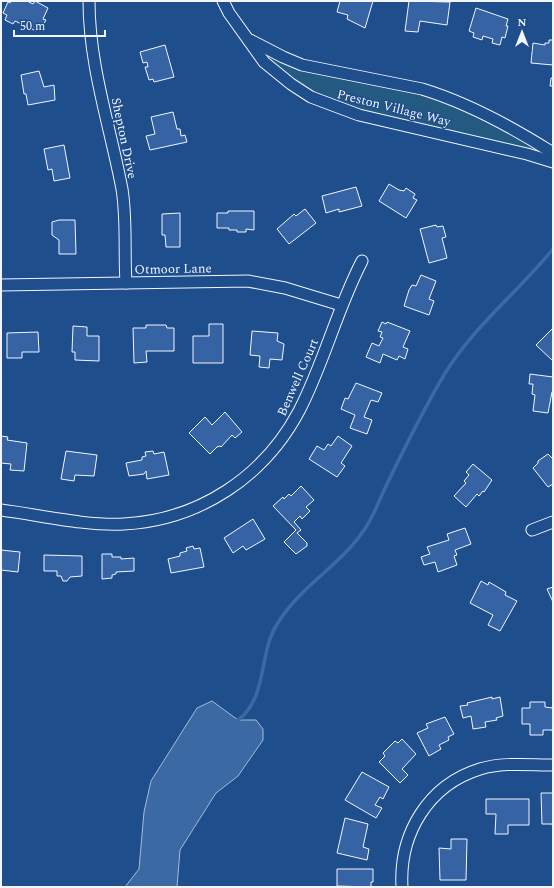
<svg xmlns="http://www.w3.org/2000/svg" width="554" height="888" font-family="Spectral,serif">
	<rect width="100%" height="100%" fill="#1f4e8c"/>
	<polygon fill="#245a82" stroke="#a8bbd7" points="256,47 411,90 473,113 553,157 351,109 318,96 287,78"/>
	<polygon fill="#3b69a3" stroke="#a8bbd7" points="212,701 238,720 256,720 263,729 263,740 238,776 216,793 180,850 177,887 125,887 139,869 144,812 151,781 197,708"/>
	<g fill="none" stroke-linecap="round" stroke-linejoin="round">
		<path stroke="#3b69a3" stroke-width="3.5" d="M238,720C267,699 259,654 276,626C297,589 338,567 362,533C373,519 379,500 387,484C405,447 423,410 444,375C473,327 518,292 553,249"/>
	</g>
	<g fill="#3563a3" stroke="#f2f6ff">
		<polygon points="11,1 27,1 33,4 35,1 48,8 43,19 46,20 42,27 39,26 36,31 15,21 13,24 5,20 7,15 3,13 8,2 10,3"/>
		<polygon points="340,1 373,1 365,28 347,19 348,15 337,12"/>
		<polygon points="409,1 450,2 447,25 420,21 418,32 405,31"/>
		<polygon points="476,8 508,19 506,26 508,26 505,38 502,37 500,45 492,43 493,39 483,36 482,40 473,37 474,33 469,31"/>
		<polygon points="549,40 553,40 553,65 531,63 533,43 545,45 545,43 549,43"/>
		<polygon points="165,45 174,77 154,82 153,79 149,80 145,67 148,67 147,62 143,63 140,52"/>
		<polygon points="39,71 44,87 54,85 55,100 28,105 26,94 24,94 21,75"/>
		<polygon points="551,78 553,78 553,86 550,86"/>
		<polygon points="173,112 177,129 180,129 181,136 185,135 187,142 150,150 146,136 155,134 151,117"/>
		<polygon points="64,145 70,178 54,181 52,169 48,170 44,149"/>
		<polygon points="389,184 399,190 404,191 406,188 415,194 413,198 417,200 406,218 379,201"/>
		<polygon points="356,187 362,206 339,212 339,209 326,213 322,196"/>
		<polygon points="305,209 316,223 289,244 277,229 294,214 296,216"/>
		<polygon points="228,211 254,211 254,230 246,229 246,232 237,232 237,230 229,230 229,228 217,228 217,213 228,213"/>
		<polygon points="180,213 180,247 166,247 165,235 162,235 162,214"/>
		<polygon points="59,220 75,220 76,254 59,254 59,240 52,235 52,222"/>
		<polygon points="436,225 437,227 443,226 446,237 442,238 447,258 429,263 420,229"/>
		<polygon points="421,275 436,281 429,299 434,301 429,315 404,306 409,290 412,285 416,286"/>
		<polygon points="382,322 386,324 387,322 410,331 403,347 408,349 405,359 399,356 397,360 383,354 380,363 366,357 372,343 379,346 383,338 380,337 382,332 378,331"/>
		<polygon points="209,324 223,324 223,363 193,363 193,336 209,336"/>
		<polygon points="146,325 166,325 167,328 174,328 174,351 146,351 147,362 134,363 133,328 146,328"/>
		<polygon points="73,326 87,327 87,336 99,336 99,361 75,360 75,352 72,352"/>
		<polygon points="553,328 553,361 536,345"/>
		<polygon points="252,331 278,333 277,341 284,344 282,360 270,359 269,368 259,367 260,356 250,355"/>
		<polygon points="38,332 39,352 22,352 22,358 7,358 7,333"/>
		<polygon points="530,374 553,377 553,392 552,392 548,413 533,411 535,395 532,394 533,384 529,384"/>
		<polygon points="356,383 382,393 378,402 371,400 364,417 372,420 367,434 350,428 355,415 341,409 345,398 348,399"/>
		<polygon points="225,412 242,432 235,438 232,435 221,447 220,446 217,447 210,454 189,433 205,417 212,425"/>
		<polygon points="1,436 8,437 7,440 27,443 24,471 10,470 11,464 1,463"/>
		<polygon points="338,436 352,446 341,463 345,466 337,477 309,459 317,446 324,450 328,444 331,446"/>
		<polygon points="66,451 97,455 94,476 75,475 74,481 61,479"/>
		<polygon points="153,451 154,454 164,452 169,475 147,479 146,471 144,474 129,476 126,463 142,460 142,457 146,456 145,452"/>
		<polygon points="548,454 553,459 553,484 548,487 533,468 538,463 538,461"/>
		<polygon points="473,464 492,480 484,492 483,491 479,496 477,494 466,507 454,496 466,483 464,481 469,475 466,472"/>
		<polygon points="301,486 314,500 306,507 310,511 302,519 300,516 294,522 301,530 297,533 307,543 307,546 296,554 284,542 296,530 273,506 283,497 284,499 289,494 291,496"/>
		<polygon points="253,519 265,539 246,550 243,546 233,553 224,538"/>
		<polygon points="465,528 471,544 455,550 457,555 454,556 457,565 438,572 435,562 424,565 421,557 430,554 427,547 449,540 447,534"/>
		<polygon points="193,546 194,549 200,548 204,567 171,573 168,559 180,556 180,553 187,551 186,548"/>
		<polygon points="1,550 20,552 18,572 1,570"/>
		<polygon points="102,554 112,554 112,557 121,557 121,559 134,558 134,571 116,572 116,574 112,575 112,578 102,579"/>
		<polygon points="44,555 82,556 82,576 70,577 67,581 63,581 61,576 57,576 57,571 44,571"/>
		<polygon points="481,581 488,585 489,582 506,592 505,595 517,601 500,631 488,625 493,615 470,603"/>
		<polygon points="553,587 553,602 547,589"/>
		<polygon points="492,697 492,699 500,697 503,716 496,718 497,720 485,722 486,727 473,729 471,716 463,718 460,706 468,705 467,703"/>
		<polygon points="530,702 545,702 545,707 552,708 553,704 553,734 552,730 543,730 543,735 530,735 530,724 522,724 522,708 530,708"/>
		<polygon points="445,717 454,734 448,737 449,740 439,745 441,749 429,756 417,733 428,728 426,724"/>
		<polygon points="402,739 416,754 402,769 408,775 400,783 379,762 385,756 383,753 395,741 398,743"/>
		<polygon points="362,772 389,787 383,799 380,797 375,805 382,808 376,818 345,800"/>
		<polygon points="541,793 553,793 553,827 552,824 542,824"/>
		<polygon points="486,799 529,799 529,825 508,825 508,834 495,834 496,814 486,814"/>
		<polygon points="345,818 368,824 363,847 369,849 367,860 337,853"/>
		<polygon points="451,839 467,839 466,880 440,880 439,848 451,849"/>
		<polygon points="337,869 373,869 373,882 371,882 371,887 337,886"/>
	</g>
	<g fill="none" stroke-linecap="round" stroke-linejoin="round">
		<g stroke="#f2f6ff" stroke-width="13">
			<g id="minor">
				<path d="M89,1C89,65 110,126 122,189C127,220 124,252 126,283"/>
				<polyline points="223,1 229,13 264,62 291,84 311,97 359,115 527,154 553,162"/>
				<path d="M250,40L283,57L302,65L422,89C468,103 512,127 553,153"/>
				<polyline points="1,285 248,281 285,288 341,305"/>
				<path d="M1,510C40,515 85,526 124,524C199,520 264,477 299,411C324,363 337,309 362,261"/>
				<polyline points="532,530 553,522"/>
				<path d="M402,887C399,834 428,785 480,769C503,762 529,765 553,765"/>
			</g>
		</g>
		<use href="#minor" stroke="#1f4e8c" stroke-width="11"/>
	</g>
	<g text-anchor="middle" stroke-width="3" stroke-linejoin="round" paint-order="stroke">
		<g font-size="13" fill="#f2f6ff" stroke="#1f4e8c">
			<text transform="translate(394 107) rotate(14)" y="5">Preston Village Way</text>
			<text transform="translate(125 138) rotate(78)" y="5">Shepton Drive</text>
			<text transform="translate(173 268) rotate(-1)" y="5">Otmoor Lane</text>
			<text transform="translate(297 377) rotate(-66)" y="5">Benwell Court</text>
		</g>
	</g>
	<rect width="554" height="888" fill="none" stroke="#f2f6ff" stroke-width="4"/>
	<g transform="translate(522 32)" stroke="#1f4e8c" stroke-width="3" paint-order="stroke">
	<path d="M0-3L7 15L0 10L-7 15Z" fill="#f2f6ff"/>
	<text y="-6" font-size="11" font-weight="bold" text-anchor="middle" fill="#f2f6ff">N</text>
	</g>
	<path d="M14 30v6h91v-6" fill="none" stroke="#f2f6ff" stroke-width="2"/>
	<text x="20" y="30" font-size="12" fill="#f2f6ff" stroke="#1f4e8c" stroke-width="3" paint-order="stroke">50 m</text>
</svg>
